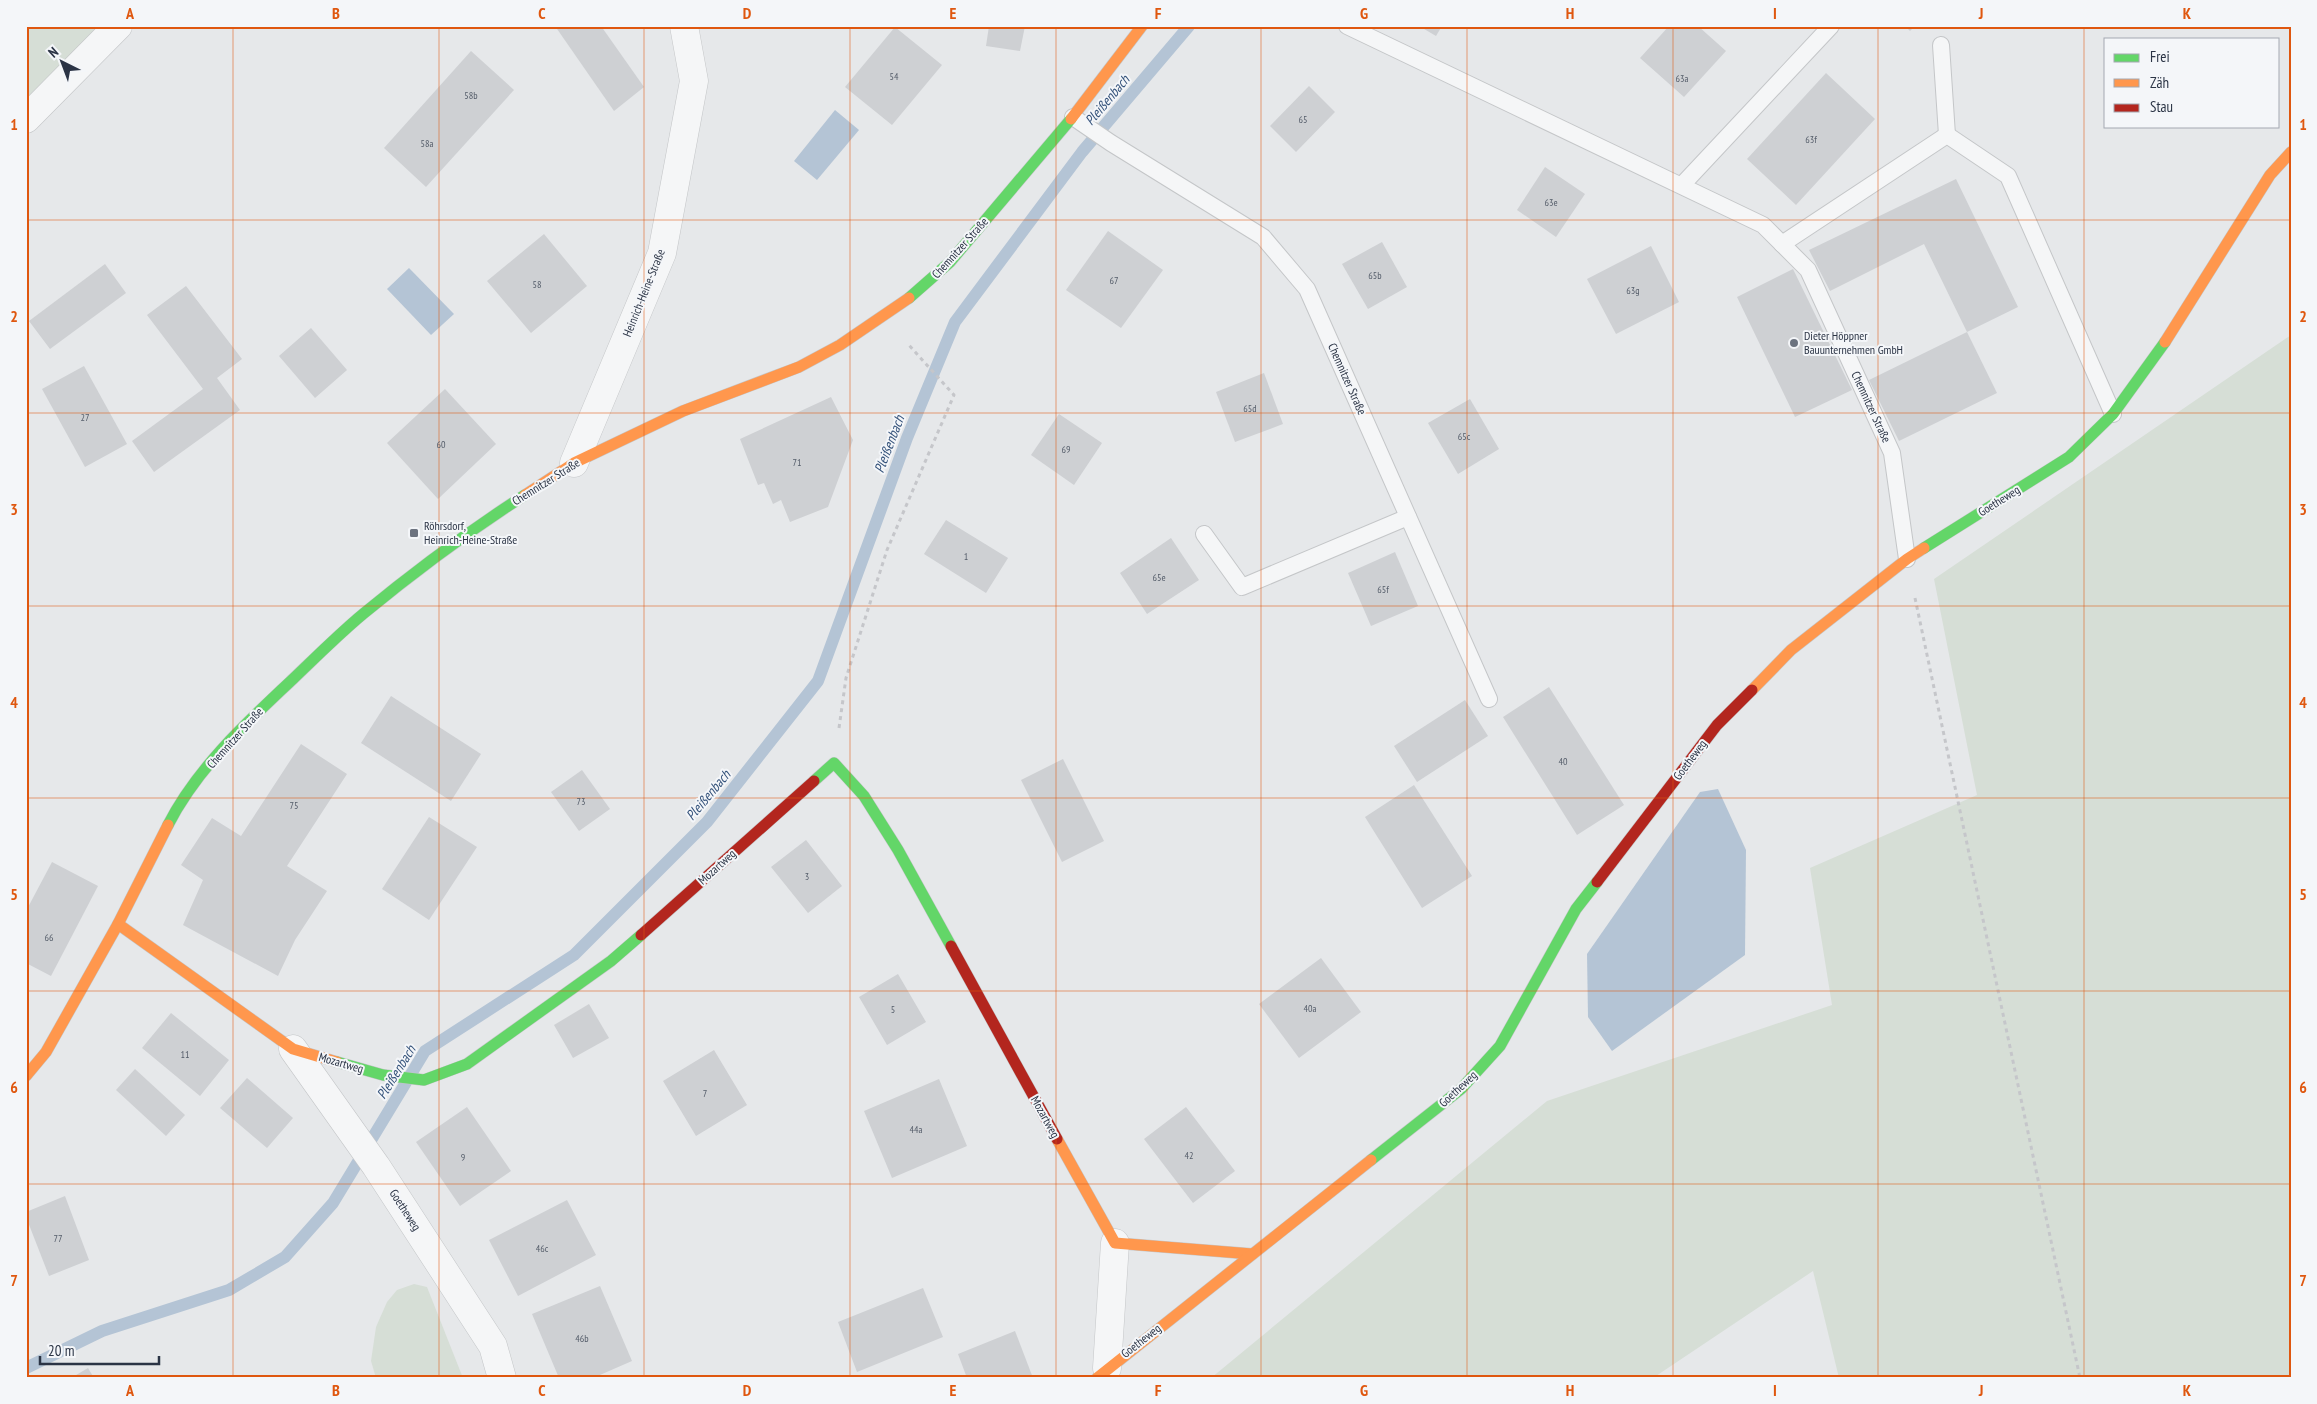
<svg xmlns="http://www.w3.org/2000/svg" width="2317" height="1404" font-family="'PT Sans Narrow',sans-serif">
	<rect width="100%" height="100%" fill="#e6e8ea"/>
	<g fill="#d6ded6">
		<polygon points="26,26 118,26 26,119"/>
		<polygon points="2291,335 2291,1378 1839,1378 1813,1271 1653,1378 1211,1378 1547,1101 1832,1005 1810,868 1977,795 1934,579"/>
		<polygon points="414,1284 427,1287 463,1378 376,1378 371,1361 376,1327 387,1302 397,1290"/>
	</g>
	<g fill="#b4c4d5">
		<polygon points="835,110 859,130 817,180 794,161"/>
		<polygon points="409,268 454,314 431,335 387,289"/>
		<polygon points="1718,789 1746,850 1745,955 1612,1051 1588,1017 1587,954 1700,792"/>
	</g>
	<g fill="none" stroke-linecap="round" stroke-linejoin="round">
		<polyline stroke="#b4c4d5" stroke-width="12" points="26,1368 102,1331 229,1290 285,1257 333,1203 425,1051 574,955 707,822 818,681 907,438 955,322 1082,152 1189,26"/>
	</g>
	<g fill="#ced0d3">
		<polygon points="555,26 601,26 644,87 614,111"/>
		<polygon points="989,26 1025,26 1020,51 986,46"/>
		<polygon points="1419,26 1442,26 1436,36"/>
		<polygon points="1669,26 1698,26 1726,51 1684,97 1640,58"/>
		<polygon points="1905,26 1915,26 1910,31"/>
		<polygon points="895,27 942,65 892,125 845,87"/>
		<polygon points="471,51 514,90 426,187 384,148"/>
		<polygon points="1826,73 1875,119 1796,205 1747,159"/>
		<polygon points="1309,86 1335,112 1296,152 1270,126"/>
		<polygon points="1545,167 1585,194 1556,237 1517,210"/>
		<polygon points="1956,179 2018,307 1967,332 1924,244 1830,291 1809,250"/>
		<polygon points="1108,231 1163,270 1121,328 1066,290"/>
		<polygon points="544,234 587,286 531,333 487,281"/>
		<polygon points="1382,242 1407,287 1368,309 1342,264"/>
		<polygon points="1651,246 1679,302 1616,334 1587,279"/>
		<polygon points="105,264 126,293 50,349 29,321"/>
		<polygon points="1793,269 1852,390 1795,417 1737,297"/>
		<polygon points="186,286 242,359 217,378 240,410 154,472 132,441 203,389 147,315"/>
		<polygon points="311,328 347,370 315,398 279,356"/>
		<polygon points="1967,332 1997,393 1899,441 1869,380"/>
		<polygon points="84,366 127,444 85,467 42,389"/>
		<polygon points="1264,373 1283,424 1235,442 1216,392"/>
		<polygon points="445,389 496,444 438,499 387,443"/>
		<polygon points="831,397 853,440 828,507 790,522 781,500 773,504 764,483 758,485 740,439"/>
		<polygon points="1470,399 1499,449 1458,474 1428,423"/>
		<polygon points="1059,414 1102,443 1074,485 1031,455"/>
		<polygon points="946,520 1008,558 986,593 924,554"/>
		<polygon points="1171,538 1199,580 1147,614 1120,573"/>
		<polygon points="1395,552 1418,606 1371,626 1348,573"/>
		<polygon points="1549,687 1624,805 1577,835 1503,717"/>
		<polygon points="391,696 481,754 451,801 361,743"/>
		<polygon points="1465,700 1488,736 1417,782 1394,746"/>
		<polygon points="301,744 347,774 287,866 327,891 295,940 278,976 183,925 203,880 181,865 212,818 241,836"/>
		<polygon points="1063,759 1104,841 1062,862 1021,780"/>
		<polygon points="582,770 610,809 579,831 551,792"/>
		<polygon points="1414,785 1472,876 1422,908 1365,817"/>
		<polygon points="429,817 477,847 429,920 382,889"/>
		<polygon points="806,840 842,886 808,913 771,867"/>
		<polygon points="52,862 98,886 51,976 26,963 26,911"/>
		<polygon points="1321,958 1361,1012 1299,1058 1259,1004"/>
		<polygon points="898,974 926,1022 887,1045 859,997"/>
		<polygon points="589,1004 609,1038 573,1058 554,1025"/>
		<polygon points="171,1013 229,1060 200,1096 142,1048"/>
		<polygon points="714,1050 747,1105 696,1136 663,1081"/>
		<polygon points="135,1069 185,1115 166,1136 116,1090"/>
		<polygon points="247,1078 293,1118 267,1148 220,1108"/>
		<polygon points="939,1079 967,1146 892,1178 864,1111"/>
		<polygon points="467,1107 511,1171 460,1206 416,1142"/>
		<polygon points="1186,1107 1235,1171 1193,1203 1144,1139"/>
		<polygon points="65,1196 89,1260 49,1276 26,1217 26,1212"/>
		<polygon points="567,1200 596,1255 518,1296 489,1240"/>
		<polygon points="600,1286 632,1361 593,1378 559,1378 532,1314"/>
		<polygon points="923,1288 943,1337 857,1372 838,1322"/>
		<polygon points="1015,1331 1033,1378 967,1378 958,1354"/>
		<polygon points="88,1368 94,1378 71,1378"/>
	</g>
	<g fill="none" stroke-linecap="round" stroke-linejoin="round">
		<g stroke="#c4c6c8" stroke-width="18">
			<g id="lane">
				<polyline points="1347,26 1763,225 1808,270 1892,453 1907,559"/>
				<polyline points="1941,45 1947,135"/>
				<polyline points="1073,117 1111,143 1263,237 1307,289 1489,699"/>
				<polyline points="1682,185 1831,26"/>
				<polyline points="1782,244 1947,135 2008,176 2113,414"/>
				<polyline points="1204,534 1242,587 1408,517"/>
			</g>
		</g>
		<g stroke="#c4c6c8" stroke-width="29">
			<g id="street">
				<polyline points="26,119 118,26"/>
				<polyline points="574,463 662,253 694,81 684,26"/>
				<polyline points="293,1049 376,1166 493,1346 502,1378"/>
				<polyline points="1107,1368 1115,1243"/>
			</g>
		</g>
		<g stroke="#c4c6c8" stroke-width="12">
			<g id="fast">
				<polyline points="909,298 950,262 1071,119"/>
				<polyline points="1924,548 2069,457 2113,414 2165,342"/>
				<polyline points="814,781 834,763 864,796 898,850 951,946"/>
				<path d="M168,825C197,768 247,722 293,679C316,657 339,634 363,614C414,572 469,531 525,495"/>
				<polyline points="337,1062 383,1075 424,1080 467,1064 611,961 641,935"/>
				<polyline points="1371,1160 1461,1089 1500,1046 1576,909 1597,882"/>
			</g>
		</g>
		<g stroke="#c4c6c8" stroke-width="12">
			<g id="slow">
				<polyline points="1071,119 1142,26"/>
				<polyline points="2165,342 2270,175 2291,152"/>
				<polyline points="525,495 574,463 683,411 799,367 840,345 909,298"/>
				<polyline points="1752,690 1791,650 1907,559 1924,548"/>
				<polyline points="118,924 293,1049 337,1062"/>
				<polyline points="26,1076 46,1052 118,924 168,825"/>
				<polyline points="1057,1139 1115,1243 1252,1254"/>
				<polyline points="1097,1378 1371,1160"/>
			</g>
		</g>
		<g stroke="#c4c6c8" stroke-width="12">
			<g id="jam">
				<polyline points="1597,882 1717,725 1752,690"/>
				<polyline points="641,935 814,781"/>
				<polyline points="951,946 1057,1139"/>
			</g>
		</g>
		<g stroke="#c5c6ca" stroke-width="3" stroke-dasharray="4 4" stroke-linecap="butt">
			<polyline points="1915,598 2080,1378"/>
			<polyline points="839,728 846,678 887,550 954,395 907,343"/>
		</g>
		<use href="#lane" stroke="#f5f6f7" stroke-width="16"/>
		<use href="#street" stroke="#f5f6f7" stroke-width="28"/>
		<use href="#fast" stroke="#63d668" stroke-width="11"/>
		<use href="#slow" stroke="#ff974d" stroke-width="11"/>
		<use href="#jam" stroke="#b3261e" stroke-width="11"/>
	</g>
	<path fill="none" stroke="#df570f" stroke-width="1" stroke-opacity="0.55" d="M233,26V1378M439,26V1378M644,26V1378M850,26V1378M1056,26V1378M1261,26V1378M1467,26V1378M1673,26V1378M1878,26V1378M2084,26V1378M26,220H2291M26,413H2291M26,606H2291M26,798H2291M26,991H2291M26,1184H2291"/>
	<g fill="#6c737f" stroke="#f4f6f9" stroke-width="2">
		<circle cx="1794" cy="343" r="5"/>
		<rect x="409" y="528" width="10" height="10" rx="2.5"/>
	</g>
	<g text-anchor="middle" stroke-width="4" stroke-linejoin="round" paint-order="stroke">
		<g font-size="10" fill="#545c69">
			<text x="894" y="80">54</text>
			<text x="1682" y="82">63a</text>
			<text x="471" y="99">58b</text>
			<text x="1303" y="123">65</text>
			<text x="1811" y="143">63f</text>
			<text x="427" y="147">58a</text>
			<text x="1551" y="206">63e</text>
			<text x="1375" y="279">65b</text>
			<text x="1114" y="284">67</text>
			<text x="537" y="288">58</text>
			<text x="1633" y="294">63g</text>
			<text x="1250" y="412">65d</text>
			<text x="85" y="421">27</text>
			<text x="1464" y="440">65c</text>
			<text x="441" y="448">60</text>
			<text x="1066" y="453">69</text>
			<text x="797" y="466">71</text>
			<text x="966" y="560">1</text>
			<text x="1159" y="581">65e</text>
			<text x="1383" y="593">65f</text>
			<text x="1563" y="765">40</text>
			<text x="581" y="805">73</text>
			<text x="294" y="809">75</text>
			<text x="807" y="880">3</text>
			<text x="49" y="941">66</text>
			<text x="1310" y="1012">40a</text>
			<text x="893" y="1013">5</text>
			<text x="185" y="1058">11</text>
			<text x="705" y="1097">7</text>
			<text x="916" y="1133">44a</text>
			<text x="1189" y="1159">42</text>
			<text x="463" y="1161">9</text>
			<text x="58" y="1242">77</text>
			<text x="542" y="1252">46c</text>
			<text x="582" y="1342">46b</text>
		</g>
		<g font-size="12" fill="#2b3445" stroke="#f4f6f9">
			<text transform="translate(960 248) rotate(-48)" y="4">Chemnitzer Straße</text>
			<text transform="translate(644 293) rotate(-68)" y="4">Heinrich-Heine-Straße</text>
			<text transform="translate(1347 379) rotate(66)" y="4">Chemnitzer Straße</text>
			<text transform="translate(1871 407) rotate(65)" y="4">Chemnitzer Straße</text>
			<text transform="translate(546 482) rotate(-32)" y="4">Chemnitzer Straße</text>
			<text transform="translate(1999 501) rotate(-32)" y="4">Goetheweg</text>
			<text transform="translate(235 738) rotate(-48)" y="4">Chemnitzer Straße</text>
			<text transform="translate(1690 760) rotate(-53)" y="4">Goetheweg</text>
			<text transform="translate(717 867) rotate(-42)" y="4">Mozartweg</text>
			<text transform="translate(341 1063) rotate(16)" y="4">Mozartweg</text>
			<text transform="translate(1458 1089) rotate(-43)" y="4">Goetheweg</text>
			<text transform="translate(1045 1117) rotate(61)" y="4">Mozartweg</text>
			<text transform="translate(405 1210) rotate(57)" y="4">Goetheweg</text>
			<text transform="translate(1141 1341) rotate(-38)" y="4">Goetheweg</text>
		</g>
		<g font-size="12" fill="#2b3445" stroke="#f4f6f9" text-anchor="start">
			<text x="1804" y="340">Dieter Höppner<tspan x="1804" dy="14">Bauunternehmen GmbH</tspan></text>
			<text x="424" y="530">Röhrsdorf,<tspan x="424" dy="14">Heinrich-Heine-Straße</tspan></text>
		</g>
		<g font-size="14" font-style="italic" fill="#34527a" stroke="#f4f6f9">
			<text transform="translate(1107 100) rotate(-50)" y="5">Pleißenbach</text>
			<text transform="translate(889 444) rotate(-69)" y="5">Pleißenbach</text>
			<text transform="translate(708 795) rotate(-50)" y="5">Pleißenbach</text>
			<text transform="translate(396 1072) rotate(-58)" y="5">Pleißenbach</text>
		</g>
	</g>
	<rect width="2317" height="1404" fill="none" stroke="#f4f6f9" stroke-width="55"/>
	<rect x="2104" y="38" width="175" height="90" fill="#f4f6f9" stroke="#a4a8b1"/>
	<rect x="2114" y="54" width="25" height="8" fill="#63d668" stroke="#a4a8b1"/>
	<text x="2150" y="62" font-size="15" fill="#2b3445">Frei</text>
	<rect x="2114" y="79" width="25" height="8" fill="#ff974d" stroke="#a4a8b1"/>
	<text x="2150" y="88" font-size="15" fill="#2b3445">Zäh</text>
	<rect x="2114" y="104" width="25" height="8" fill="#b3261e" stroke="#a4a8b1"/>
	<text x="2150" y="112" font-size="15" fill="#2b3445">Stau</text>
	<g transform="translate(62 62) rotate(318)" stroke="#f4f6f9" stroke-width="4" paint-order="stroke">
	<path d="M0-4L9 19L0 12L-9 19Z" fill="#2b3445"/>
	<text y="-8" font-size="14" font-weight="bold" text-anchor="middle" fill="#2b3445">N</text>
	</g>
	<path d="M40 1356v8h119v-8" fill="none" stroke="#2b3445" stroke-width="2.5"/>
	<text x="48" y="1356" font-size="15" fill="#2b3445" stroke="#f4f6f9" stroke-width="4" paint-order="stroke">20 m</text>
	<rect x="28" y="28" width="2262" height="1348" fill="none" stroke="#df570f" stroke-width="2"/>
	<g font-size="16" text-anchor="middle" font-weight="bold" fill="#df570f">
		<text x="130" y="19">A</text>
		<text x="336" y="19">B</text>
		<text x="542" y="19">C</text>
		<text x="747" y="19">D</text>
		<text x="953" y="19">E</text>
		<text x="1158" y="19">F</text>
		<text x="1364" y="19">G</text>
		<text x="1570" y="19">H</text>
		<text x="1775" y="19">I</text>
		<text x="1981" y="19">J</text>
		<text x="2187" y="19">K</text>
		<text x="14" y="130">1</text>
		<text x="2303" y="130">1</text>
		<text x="14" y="322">2</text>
		<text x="2303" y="322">2</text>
		<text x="14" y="515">3</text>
		<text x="2303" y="515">3</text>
		<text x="14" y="708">4</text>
		<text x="2303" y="708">4</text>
		<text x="14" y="900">5</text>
		<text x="2303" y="900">5</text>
		<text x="14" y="1093">6</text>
		<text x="2303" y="1093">6</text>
		<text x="14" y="1286">7</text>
		<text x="2303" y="1286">7</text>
		<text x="130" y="1396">A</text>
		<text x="336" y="1396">B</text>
		<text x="542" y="1396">C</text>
		<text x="747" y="1396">D</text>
		<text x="953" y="1396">E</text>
		<text x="1158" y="1396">F</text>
		<text x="1364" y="1396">G</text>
		<text x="1570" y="1396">H</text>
		<text x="1775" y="1396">I</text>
		<text x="1981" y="1396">J</text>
		<text x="2187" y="1396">K</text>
	</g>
</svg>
